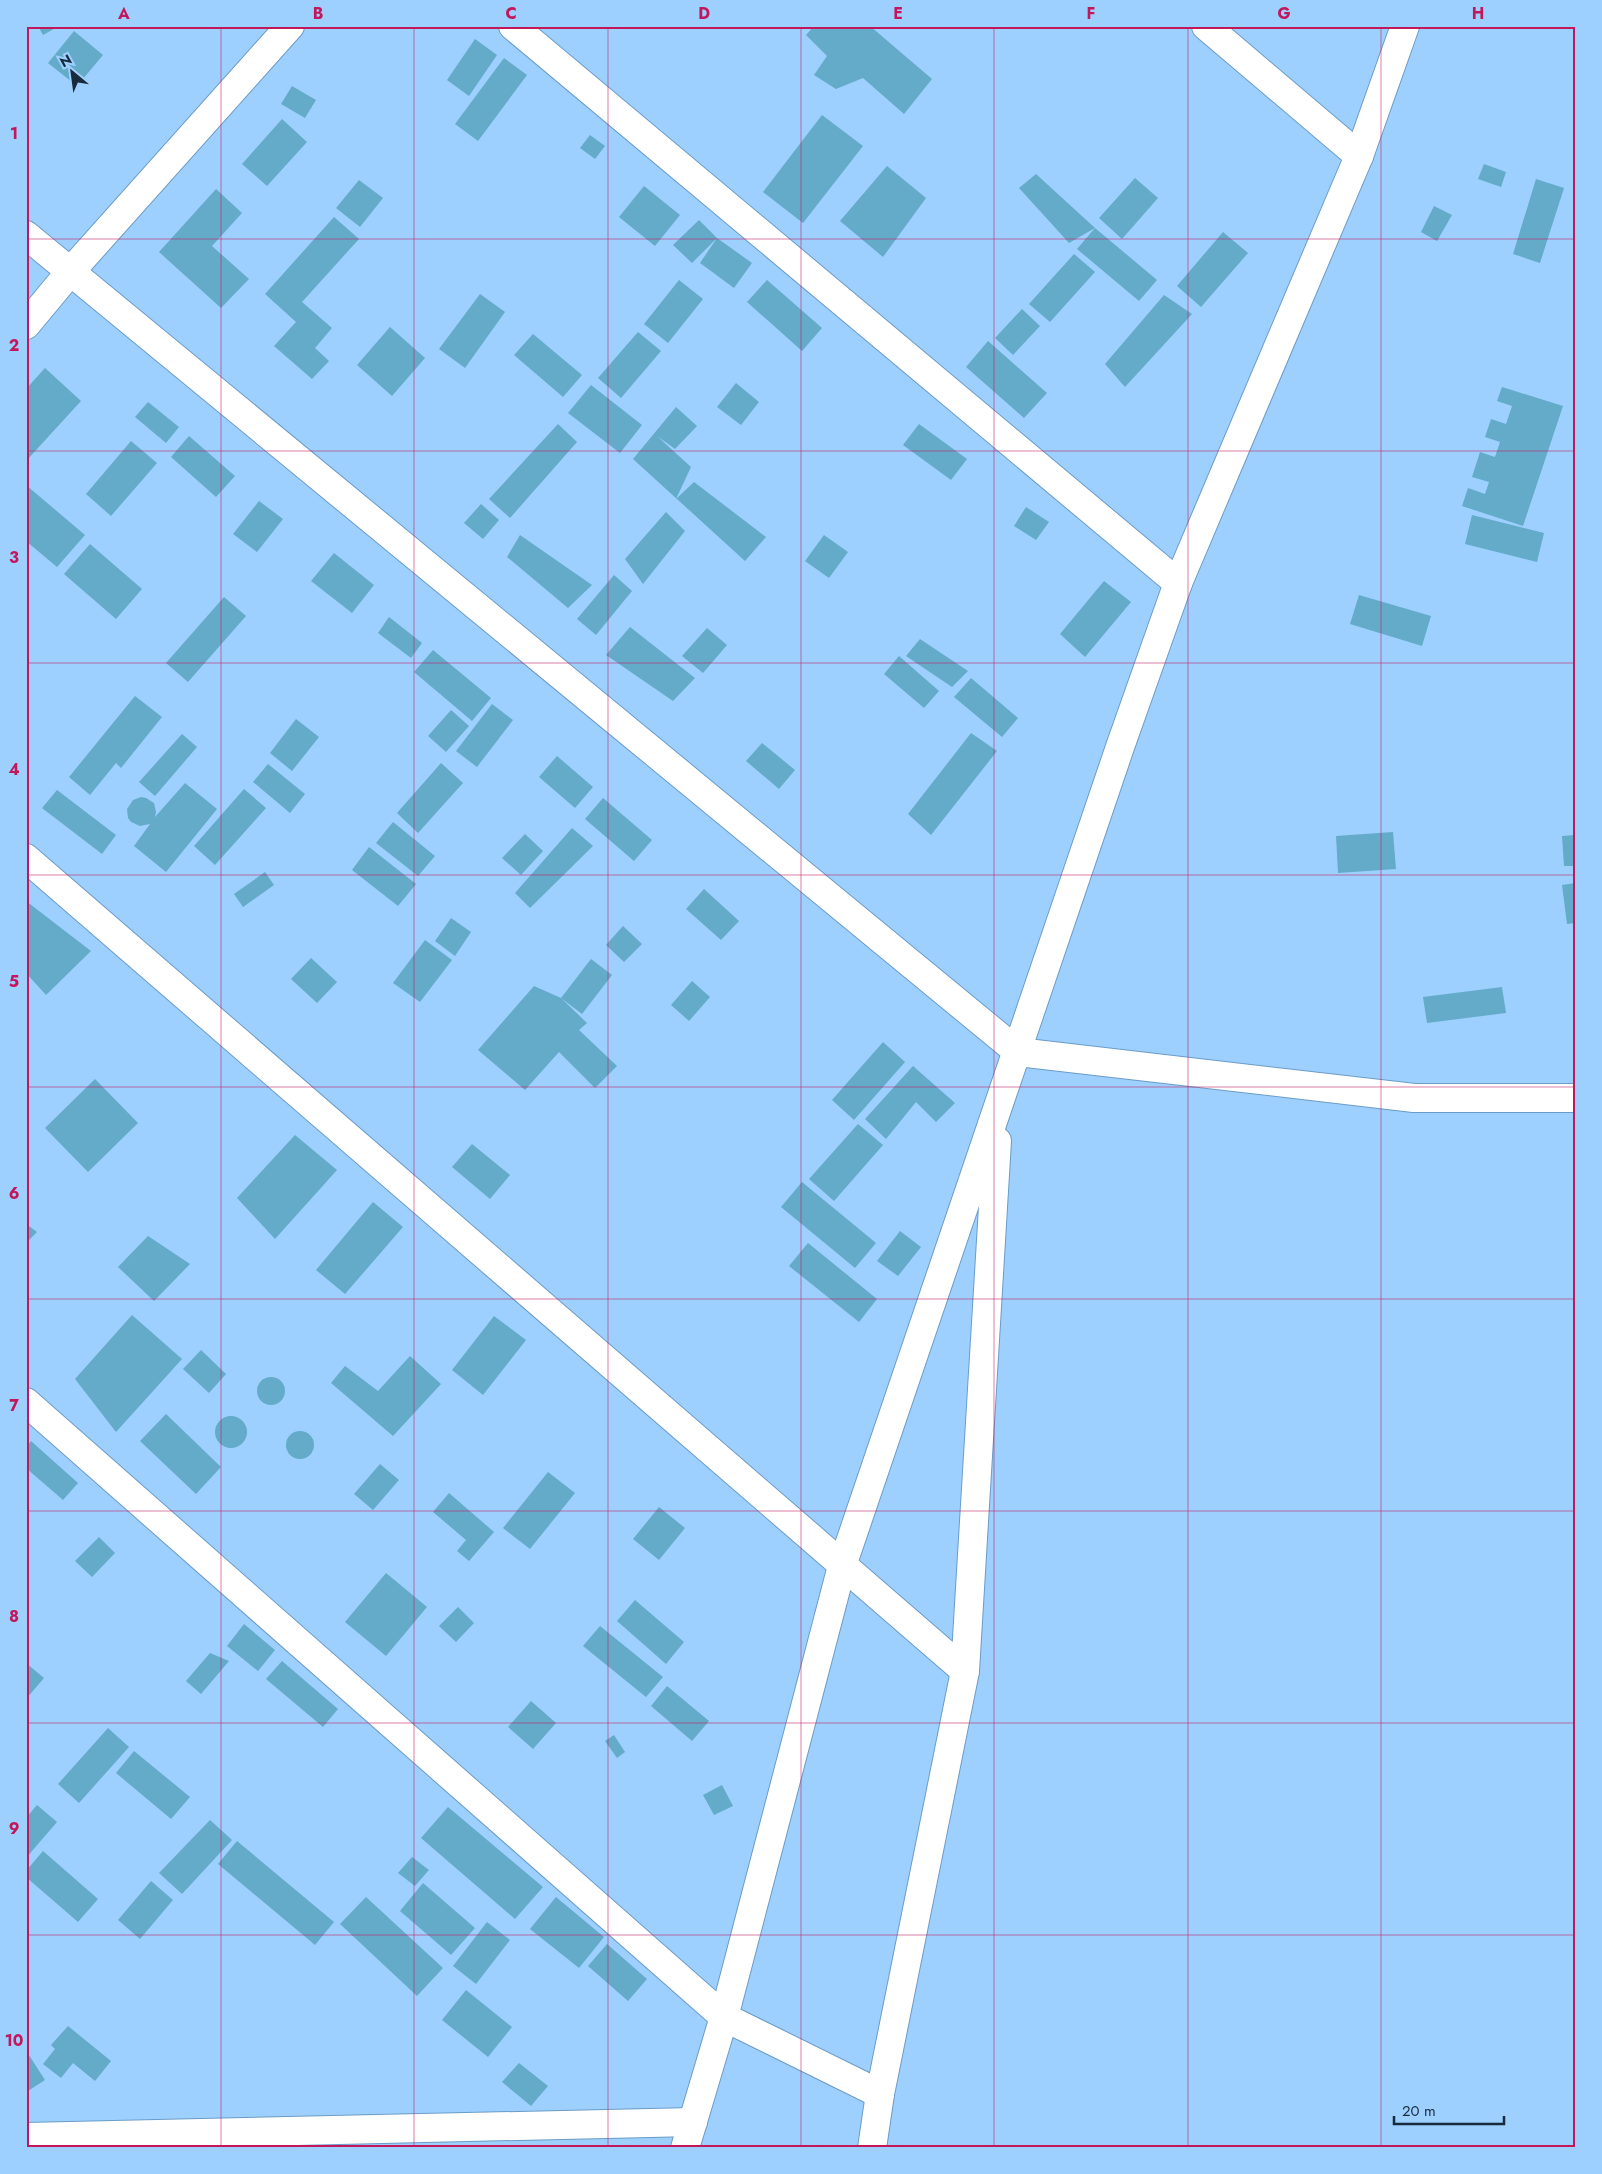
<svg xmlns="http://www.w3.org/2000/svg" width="1602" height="2174" font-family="Jost,sans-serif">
	<rect width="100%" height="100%" fill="#9dd0fe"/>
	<g fill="#63abc9">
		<polygon points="38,26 59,26 43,35"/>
		<polygon points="814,26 870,26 932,79 904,114 863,78 836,89 814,75 827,56 806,35"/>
		<polygon points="74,31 103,55 77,86 48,63"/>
		<polygon points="475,39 497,55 469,96 447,80"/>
		<polygon points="504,58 527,75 478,141 455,124"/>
		<polygon points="292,86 316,100 305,118 281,104"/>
		<polygon points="822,115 863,146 803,223 763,192"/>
		<polygon points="282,119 307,142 267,186 242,164"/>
		<polygon points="590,135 605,146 595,159 580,148"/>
		<polygon points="1484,164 1506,172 1501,187 1478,179"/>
		<polygon points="887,166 926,198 883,257 840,221"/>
		<polygon points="1036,174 1095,228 1069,243 1019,188"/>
		<polygon points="1135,178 1158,198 1122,239 1099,218"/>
		<polygon points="1536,179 1564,188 1540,263 1513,254"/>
		<polygon points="359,180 383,198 360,227 336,208"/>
		<polygon points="644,186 680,215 655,246 619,217"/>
		<polygon points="216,189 242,213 212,246 249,279 221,308 159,252"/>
		<polygon points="1434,206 1452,215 1437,241 1421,232"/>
		<polygon points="334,217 359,239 302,302 332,328 315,348 329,361 312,379 274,346 296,322 265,294"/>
		<polygon points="699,220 717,238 692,263 673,245"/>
		<polygon points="1095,228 1157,280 1139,301 1077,249"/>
		<polygon points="1223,232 1248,253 1201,307 1177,286"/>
		<polygon points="717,238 752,263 734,288 700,263"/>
		<polygon points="1074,254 1095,272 1050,322 1029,304"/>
		<polygon points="679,280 703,299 668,343 644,324"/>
		<polygon points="767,280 822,328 802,351 747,302"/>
		<polygon points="480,294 505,312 465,368 439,349"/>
		<polygon points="1164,295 1192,314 1125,387 1105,364"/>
		<polygon points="1022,309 1040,326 1013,355 995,338"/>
		<polygon points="390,327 425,358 392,396 357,365"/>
		<polygon points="638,332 661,351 621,398 598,378"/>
		<polygon points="533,334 582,375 563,397 514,355"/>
		<polygon points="988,341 1047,393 1024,418 966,367"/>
		<polygon points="45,368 81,401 26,461 26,389"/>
		<polygon points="736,383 759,402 741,425 717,407"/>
		<polygon points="591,385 642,425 620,453 568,413"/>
		<polygon points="1502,387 1563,406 1523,526 1462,506 1468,488 1485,494 1489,482 1472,477 1480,452 1495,457 1500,442 1485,437 1491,419 1506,424 1512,406 1497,401"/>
		<polygon points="148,402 179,427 166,443 135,417"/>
		<polygon points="676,407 697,426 675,449 657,436 691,467 676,499 694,482 766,537 745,561 633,459"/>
		<polygon points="558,424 577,442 510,518 489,499"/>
		<polygon points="919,424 967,459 951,480 903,445"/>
		<polygon points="189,436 235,476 216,497 171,457"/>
		<polygon points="131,441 157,463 111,516 86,494"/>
		<polygon points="26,485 85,535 57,567 26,541"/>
		<polygon points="259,501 283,519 257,552 233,534"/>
		<polygon points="481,504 499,520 483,539 464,523"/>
		<polygon points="1026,507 1049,522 1036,540 1014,526"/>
		<polygon points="666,512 685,531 643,584 625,559"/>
		<polygon points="1472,515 1544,533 1537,562 1465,544"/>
		<polygon points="520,535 592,585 568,608 507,557"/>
		<polygon points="824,535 848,552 829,578 805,561"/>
		<polygon points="90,544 142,589 116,619 64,574"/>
		<polygon points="334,553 374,585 352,613 311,581"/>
		<polygon points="614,575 632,591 596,635 577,619"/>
		<polygon points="1104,581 1131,602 1085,657 1060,634"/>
		<polygon points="1359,595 1431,616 1422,646 1350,624"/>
		<polygon points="224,597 246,616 188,682 166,663"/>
		<polygon points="389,617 422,643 411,658 378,633"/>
		<polygon points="630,627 695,678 673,701 606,655"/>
		<polygon points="707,628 727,645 703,673 682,656"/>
		<polygon points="920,639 968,671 952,687 906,656"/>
		<polygon points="433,650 491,698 472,721 414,672"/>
		<polygon points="899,656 939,691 924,708 884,674"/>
		<polygon points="971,678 1018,718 1002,737 954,697"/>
		<polygon points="135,696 162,717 121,768 116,763 90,795 69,777"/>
		<polygon points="492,704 513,720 477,767 456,751"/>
		<polygon points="451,710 469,726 446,752 428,736"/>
		<polygon points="296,719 319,737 292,771 270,753"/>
		<polygon points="971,733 997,751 931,835 908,814"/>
		<polygon points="182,734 197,747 155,796 139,782"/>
		<polygon points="762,743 795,770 779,789 746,761"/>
		<polygon points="557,756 593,787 575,808 539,777"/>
		<polygon points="441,763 463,783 418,833 397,813"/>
		<polygon points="268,764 305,794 290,813 253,782"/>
		<polygon points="185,783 217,809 166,872 134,846 150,824 140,826 131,822 128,818 127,809 133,800 141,797 146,798 154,803 156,812 155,817"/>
		<polygon points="244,789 266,808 215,865 194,846"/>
		<polygon points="57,790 116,835 102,854 42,808"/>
		<polygon points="603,798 652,840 634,861 585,819"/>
		<polygon points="393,822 435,856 418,876 376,843"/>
		<polygon points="572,828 593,846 530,908 515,893"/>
		<polygon points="1393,832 1396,869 1338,873 1336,836"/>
		<polygon points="525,834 543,851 521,875 502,858"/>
		<polygon points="1576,835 1576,866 1564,866 1562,836"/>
		<polygon points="369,847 416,884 398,906 352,870"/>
		<polygon points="265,872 274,885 243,907 234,894"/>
		<polygon points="1576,883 1576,923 1567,924 1562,885"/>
		<polygon points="704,889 739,921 721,940 686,909"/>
		<polygon points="26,901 91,951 46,995 26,973"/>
		<polygon points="451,918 471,932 455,956 435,941"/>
		<polygon points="623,926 642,944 624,962 606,945"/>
		<polygon points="425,940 452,960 420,1002 393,983"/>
		<polygon points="311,958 337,982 317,1003 291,979"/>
		<polygon points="591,959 612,975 582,1014 561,998 587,1023 579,1030 617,1066 595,1088 559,1052 525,1090 478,1050 534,986 561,998"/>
		<polygon points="692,981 710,997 689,1021 671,1005"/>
		<polygon points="1502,987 1506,1013 1427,1023 1423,997"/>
		<polygon points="883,1042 905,1062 854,1120 832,1100"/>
		<polygon points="913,1066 955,1103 936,1122 916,1102 886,1139 865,1119"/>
		<polygon points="95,1079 138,1123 88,1172 45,1128"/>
		<polygon points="858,1124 883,1145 834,1201 809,1179"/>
		<polygon points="295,1135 337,1170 275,1239 237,1198"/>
		<polygon points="472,1144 510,1175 490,1199 452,1167"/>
		<polygon points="802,1182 876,1243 855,1268 781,1207"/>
		<polygon points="373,1202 403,1227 345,1294 316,1270"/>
		<polygon points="26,1224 37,1232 26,1243"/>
		<polygon points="900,1231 921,1247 898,1276 877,1261"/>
		<polygon points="148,1236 190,1264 154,1301 118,1267"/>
		<polygon points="808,1243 877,1299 859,1322 789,1266"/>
		<polygon points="132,1315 182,1359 116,1432 75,1379"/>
		<polygon points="494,1316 526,1340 483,1395 452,1370"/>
		<polygon points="201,1350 226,1374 209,1393 183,1369"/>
		<polygon points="410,1356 441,1384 393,1436 331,1383 345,1366 378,1391"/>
		<circle cx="271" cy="1391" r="14"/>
		<polygon points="166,1414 221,1467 196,1494 140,1441"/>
		<circle cx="231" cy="1432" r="16"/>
		<circle cx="300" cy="1445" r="14"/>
		<polygon points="31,1441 78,1483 63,1500 26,1468 26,1447"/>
		<polygon points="380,1464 399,1480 373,1510 354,1494"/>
		<polygon points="548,1472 575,1493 530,1549 503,1528"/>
		<polygon points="449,1493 494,1532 469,1561 457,1551 466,1540 433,1512"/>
		<polygon points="659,1507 685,1528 659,1560 633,1539"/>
		<polygon points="99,1537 115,1553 92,1577 75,1561"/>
		<polygon points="386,1573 427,1607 386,1656 345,1622"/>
		<polygon points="635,1600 684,1642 666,1664 617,1621"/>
		<polygon points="458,1607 474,1623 456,1642 439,1626"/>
		<polygon points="244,1624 275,1650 258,1671 227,1646"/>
		<polygon points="600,1626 663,1677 646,1697 583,1646"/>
		<polygon points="210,1653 229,1661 201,1694 186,1681"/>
		<polygon points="282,1661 338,1709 323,1727 266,1679"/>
		<polygon points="26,1663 44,1678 26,1699"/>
		<polygon points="667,1686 709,1721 692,1741 651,1706"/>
		<polygon points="531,1701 556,1723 533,1749 508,1727"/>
		<polygon points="108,1728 129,1747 79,1803 58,1784"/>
		<polygon points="614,1735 625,1752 617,1758 605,1741"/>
		<polygon points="134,1751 190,1797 171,1819 116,1773"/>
		<polygon points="722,1785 733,1806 714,1815 703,1795"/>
		<polygon points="37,1805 57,1822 26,1858 26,1818"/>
		<polygon points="448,1807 543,1887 515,1919 421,1838"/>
		<polygon points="210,1820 232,1840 182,1894 159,1873"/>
		<polygon points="237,1841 334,1922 315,1945 218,1864"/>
		<polygon points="43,1851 98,1899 78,1922 26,1877 26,1871"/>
		<polygon points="412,1857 429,1870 415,1886 398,1873"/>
		<polygon points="151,1881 173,1900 140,1939 118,1920"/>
		<polygon points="423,1883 475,1928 451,1955 400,1911"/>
		<polygon points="366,1897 443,1968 417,1996 340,1924"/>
		<polygon points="556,1897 604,1937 579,1968 530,1929"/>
		<polygon points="487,1922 510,1940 476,1984 453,1966"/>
		<polygon points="607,1944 647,1979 628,2001 588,1966"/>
		<polygon points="466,1990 512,2027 488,2057 442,2020"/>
		<polygon points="68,2026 111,2061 95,2081 73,2063 61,2078 43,2064 55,2049 51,2045"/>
		<polygon points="27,2052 45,2080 28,2091 26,2089"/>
		<polygon points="519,2063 548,2086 531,2106 502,2082"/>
	</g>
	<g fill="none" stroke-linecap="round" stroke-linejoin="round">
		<g stroke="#6b9cc8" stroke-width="30">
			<g id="minor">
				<polyline points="513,26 1178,583"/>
				<polyline points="1206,26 1359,156"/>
				<polyline points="26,325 70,272 290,26"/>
				<polyline points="26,858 965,1671"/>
				<polyline points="26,1402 724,2017 880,2094"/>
				<polyline points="26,2137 693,2122"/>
				<polyline points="685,2148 724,2017 842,1566 1120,747 1178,583 1359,156 1405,26"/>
				<polyline points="872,2148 880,2094 965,1671 997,1141"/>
			</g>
		</g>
		<g stroke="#6b9cc8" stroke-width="30">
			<polyline id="tertiary" points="26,235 1018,1052 1414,1098 1576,1098"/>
		</g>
		<use href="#minor" stroke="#fff" stroke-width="28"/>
		<use href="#tertiary" stroke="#fff" stroke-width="28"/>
	</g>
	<path fill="none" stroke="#c2185b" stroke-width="1" stroke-opacity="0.55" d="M221,26V2148M414,26V2148M608,26V2148M801,26V2148M994,26V2148M1188,26V2148M1381,26V2148M26,239H1576M26,451H1576M26,663H1576M26,875H1576M26,1087H1576M26,1299H1576M26,1511H1576M26,1723H1576M26,1935H1576"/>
	<rect width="1602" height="2174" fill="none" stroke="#9dd0fe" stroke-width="55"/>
	<g transform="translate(72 72) rotate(331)" stroke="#9dd0fe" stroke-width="4" paint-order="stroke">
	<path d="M0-4L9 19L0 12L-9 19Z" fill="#172b3d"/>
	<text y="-8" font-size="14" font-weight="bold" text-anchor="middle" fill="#172b3d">N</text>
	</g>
	<path d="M1394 2116v8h110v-8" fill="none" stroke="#172b3d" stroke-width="2.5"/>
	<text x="1402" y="2116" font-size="15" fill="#172b3d" stroke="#9dd0fe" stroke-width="4" paint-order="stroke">20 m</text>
	<rect x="28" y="28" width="1546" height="2118" fill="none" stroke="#c2185b" stroke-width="2"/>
	<g font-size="16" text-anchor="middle" font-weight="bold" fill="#c2185b">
		<text x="124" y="19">A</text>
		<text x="318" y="19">B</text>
		<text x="511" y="19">C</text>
		<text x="704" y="19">D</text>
		<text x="898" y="19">E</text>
		<text x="1091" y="19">F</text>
		<text x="1284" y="19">G</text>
		<text x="1478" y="19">H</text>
		<text x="14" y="139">1</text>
		<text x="14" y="351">2</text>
		<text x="14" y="563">3</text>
		<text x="14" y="775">4</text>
		<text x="14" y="987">5</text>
		<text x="14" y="1199">6</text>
		<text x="14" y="1411">7</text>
		<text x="14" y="1622">8</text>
		<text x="14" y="1834">9</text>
		<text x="14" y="2046">10</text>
	</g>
</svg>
